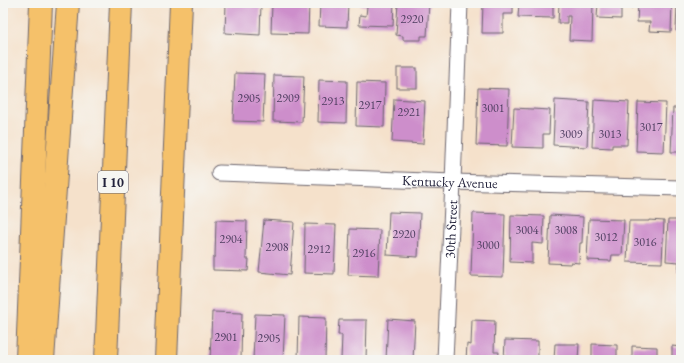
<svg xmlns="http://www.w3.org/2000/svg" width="684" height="363" font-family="'EB Garamond',serif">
	<rect width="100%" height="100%" fill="#f6f6f2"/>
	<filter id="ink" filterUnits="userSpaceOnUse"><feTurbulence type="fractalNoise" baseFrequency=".025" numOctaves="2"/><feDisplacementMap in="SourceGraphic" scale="8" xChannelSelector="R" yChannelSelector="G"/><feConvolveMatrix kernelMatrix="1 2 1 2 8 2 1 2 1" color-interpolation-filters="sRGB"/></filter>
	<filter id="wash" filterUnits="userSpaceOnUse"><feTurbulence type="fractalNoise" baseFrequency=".012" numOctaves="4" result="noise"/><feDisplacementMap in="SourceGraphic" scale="16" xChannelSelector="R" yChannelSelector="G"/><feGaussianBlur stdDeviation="0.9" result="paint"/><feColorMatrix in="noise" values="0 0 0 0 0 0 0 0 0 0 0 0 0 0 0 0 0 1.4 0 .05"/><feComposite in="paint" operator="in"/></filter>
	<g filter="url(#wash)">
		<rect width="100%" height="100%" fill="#f5e1cb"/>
		<g id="blocks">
			<g fill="#cd8ecb">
				<polygon points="226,3 261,3 260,35 225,33"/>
				<polygon points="272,3 309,3 308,34 271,33"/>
				<polygon points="320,3 348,3 347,27 319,26"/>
				<polygon points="360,3 394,3 393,26 359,25 360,15 366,16 367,6 360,5"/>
				<polygon points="398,3 429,3 427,36 421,36 421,40 403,40 403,36 396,35"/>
				<polygon points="483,3 513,3 513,14 503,14 503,33 482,33"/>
				<polygon points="519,3 553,3 553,18 518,17"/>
				<polygon points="559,3 593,3 592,41 569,40 570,16 567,16 567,23 558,23"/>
				<polygon points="598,3 632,3 632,8 621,8 621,19 597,18"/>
				<polygon points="638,3 672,3 671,32 649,31 650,22 637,22"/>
				<polygon points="677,3 681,3 681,31 676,31"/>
				<rect x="397" y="68" width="20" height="20"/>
				<polygon points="235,73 265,74 263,122 233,121"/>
				<polygon points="274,75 304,76 302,122 273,121"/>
				<polygon points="319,80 347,81 346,123 318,122"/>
				<polygon points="357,82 385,83 384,127 356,126"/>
				<polygon points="478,88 509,89 507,146 476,145"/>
				<polygon points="394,99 425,101 423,144 392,142"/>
				<polygon points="555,100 589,102 587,147 553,145"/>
				<polygon points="594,100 629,102 627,145 612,145 612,148 592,147"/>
				<polygon points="638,102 666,103 664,152 636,151"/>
				<polygon points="514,108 550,110 549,134 543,134 543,148 512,147"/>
				<polygon points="673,108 681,108 681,152 671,152"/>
				<polygon points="389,212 420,213 418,257 387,255"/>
				<polygon points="473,213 505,214 503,277 471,276"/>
				<polygon points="511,215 544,216 543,244 532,243 532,263 510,262"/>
				<polygon points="550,215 583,217 582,243 580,243 579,263 571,262 571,264 548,263"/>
				<polygon points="589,219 624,220 622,255 612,255 611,261 587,260"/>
				<polygon points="216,220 247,221 246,259 249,259 248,271 213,270 213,257 215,257"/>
				<polygon points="264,220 294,222 290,275 259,272"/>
				<polygon points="649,220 664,221 662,263 627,262 629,221 649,221"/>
				<polygon points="668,220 681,220 681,272 678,272 679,262 666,261"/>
				<polygon points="305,224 336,225 334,274 304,273"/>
				<polygon points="350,229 380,230 378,276 348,275"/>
				<polygon points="212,312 242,313 241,360 210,360"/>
				<polygon points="255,314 285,315 283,360 253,360"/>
				<polygon points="299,317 326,318 325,360 298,360"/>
				<polygon points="388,319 415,321 413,360 386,360"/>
				<polygon points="339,320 367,320 366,360 341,360 342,335 338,335"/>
				<polygon points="472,320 495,321 494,352 499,352 498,360 466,360 467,344 471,345"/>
				<polygon points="505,340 538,341 538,360 504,360"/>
				<polygon points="555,344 579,344 578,360 554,360"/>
				<polygon points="592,344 617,345 617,360 592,360"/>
				<polygon points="632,346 657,347 657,360 632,360"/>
				<polygon points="672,346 681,347 681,360 672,360"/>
			</g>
		</g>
	</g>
	<g filter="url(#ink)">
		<use href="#blocks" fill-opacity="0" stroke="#6c656d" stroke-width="1"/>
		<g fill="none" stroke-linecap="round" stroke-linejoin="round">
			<g stroke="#6c656d" stroke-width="17">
				<g id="street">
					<path id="s1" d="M219,173L453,182L681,188"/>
					<path id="s2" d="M445,360L453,182L460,3"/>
				</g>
			</g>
			<g stroke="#6c656d" stroke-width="24">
				<g id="highway">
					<polyline points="27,360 41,3"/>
					<polyline points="43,360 68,3"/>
					<polyline points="106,360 121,3"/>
					<polyline points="166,360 181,3"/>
				</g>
			</g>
			<use href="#street" stroke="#fff" stroke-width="15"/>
			<use href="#highway" stroke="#f5c16b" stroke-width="22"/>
		</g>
	</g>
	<g text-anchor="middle" stroke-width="3" stroke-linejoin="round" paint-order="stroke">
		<g font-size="12" fill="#4d3d5f">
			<text x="412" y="23">2920</text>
			<text x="249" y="102">2905</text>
			<text x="288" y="102">2909</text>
			<text x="333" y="105">2913</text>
			<text x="370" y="109">2917</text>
			<text x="493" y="112">3001</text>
			<text x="409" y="116">2921</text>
			<text x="651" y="131">3017</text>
			<text x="571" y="138">3009</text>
			<text x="610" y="138">3013</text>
			<text x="527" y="234">3004</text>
			<text x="566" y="234">3008</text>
			<text x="404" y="238">2920</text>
			<text x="606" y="241">3012</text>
			<text x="231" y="243">2904</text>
			<text x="645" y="246">3016</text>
			<text x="488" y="249">3000</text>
			<text x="277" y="251">2908</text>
			<text x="319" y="253">2912</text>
			<text x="364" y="257">2916</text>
			<text x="226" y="341">2901</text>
			<text x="269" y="342">2905</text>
		</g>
		<rect fill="#f6f6f2" stroke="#626272" stroke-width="1" x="98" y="171" width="30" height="22" rx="3"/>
		<g font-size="13" font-weight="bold" fill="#22223b">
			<text x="113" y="187">I 10</text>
		</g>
		<g font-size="14" fill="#22223b" stroke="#f6f6f2">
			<text dy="5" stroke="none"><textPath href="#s1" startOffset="231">Kentucky Avenue</textPath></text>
			<text dy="5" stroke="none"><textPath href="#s2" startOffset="131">30th Street</textPath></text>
		</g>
	</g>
	<rect width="684" height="363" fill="none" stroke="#f6f6f2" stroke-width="16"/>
</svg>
